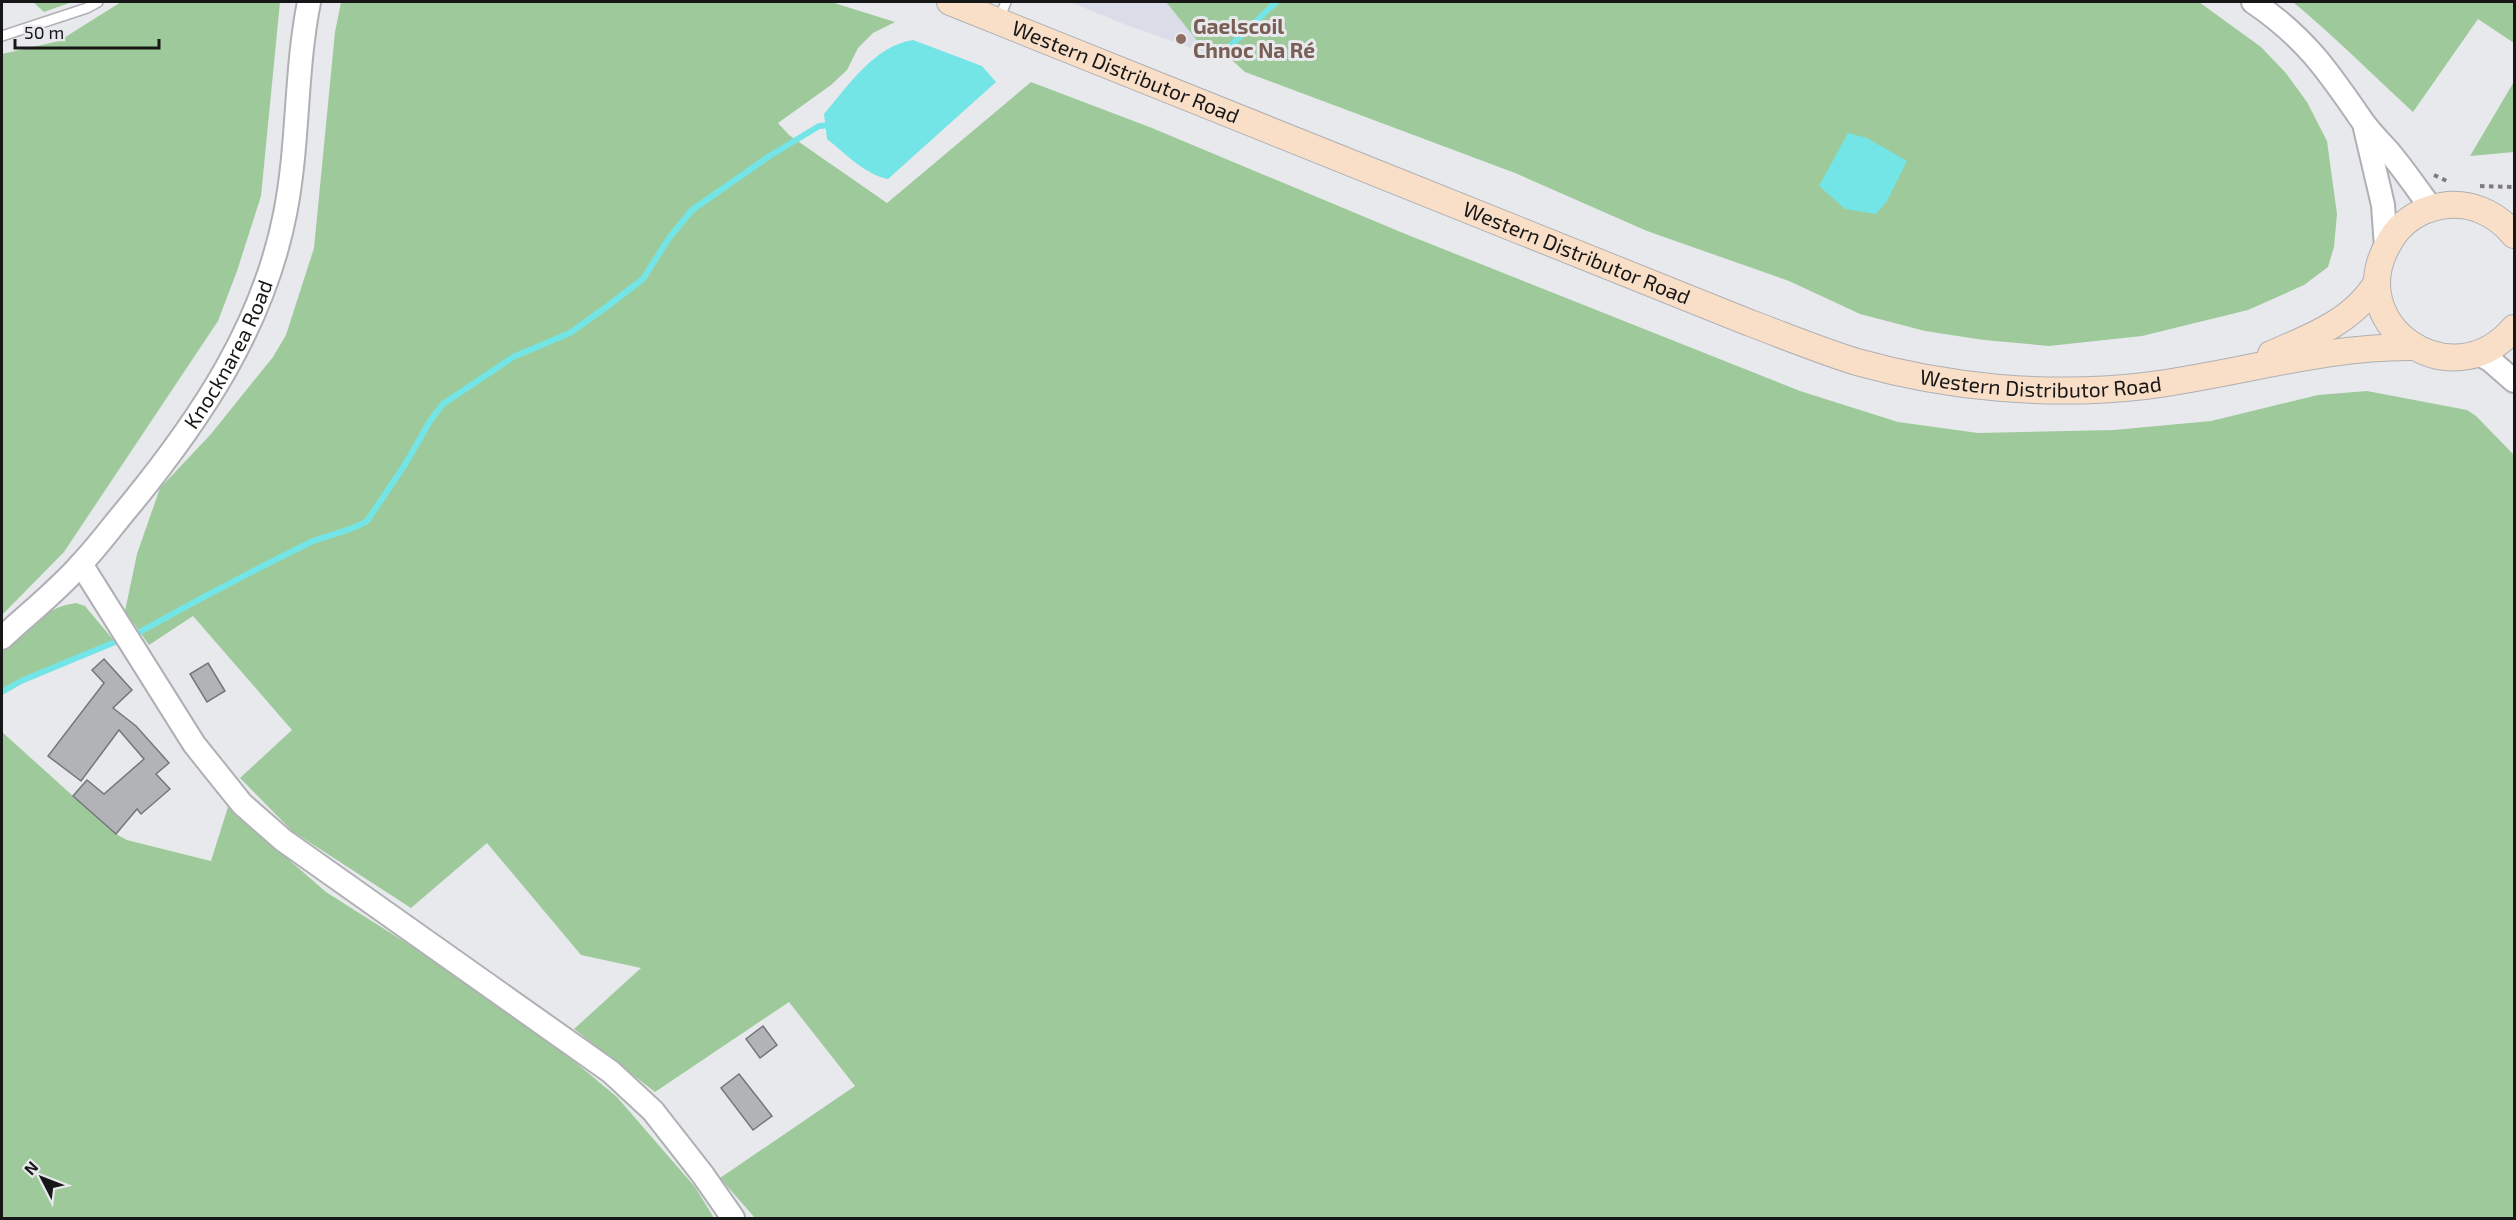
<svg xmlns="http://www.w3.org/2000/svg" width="2516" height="1220" font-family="'Exo 2',sans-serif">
	<rect width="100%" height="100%" fill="#e8e9ed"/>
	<polygon fill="#dadce7" points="1070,2 1166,2 1208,54 1124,24"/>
	<g fill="#9eca9b">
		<polygon points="33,2 72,2 44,12"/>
		<polygon points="121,2 280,2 261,196 237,271 218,321 64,552 2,615 2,54 59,41"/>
		<polygon points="341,2 831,2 895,22 873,33 858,48 847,70 831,85 778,123 789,135 887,203 1031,82 1152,128 1403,233 1800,391 1898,422 1978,433 2114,430 2211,421 2318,395 2367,391 2467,410 2476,416 2514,455 2514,1218 755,1218 720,1178 855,1086 789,1002 655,1092 574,1029 641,968 581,955 487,843 411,908 292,831 240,778 292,730 193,616 149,645 125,611 137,554 160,488 211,434 273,357 286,335 314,248 335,32"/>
		<polygon points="1166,2 2199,2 2261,47 2285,72 2307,102 2327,141 2337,214 2334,247 2328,267 2304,285 2248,310 2142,336 2049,346 1984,340 1925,331 1860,314 1789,281 1647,231 1515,173 1245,72 1224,53 1219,58 1208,54"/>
		<path d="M2293,2H2514V43L2478,19L2413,112C2373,75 2335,37 2293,2Z"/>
		<polygon points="2514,81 2514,152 2470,156 2512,85"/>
		<path d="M76,603L85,606L115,642L21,681L2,692V650C24,630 45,607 76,603Z"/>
		<polygon points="2,732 73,796 116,834 127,840 211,861 228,807 326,892 430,958 575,1062 617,1097 695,1187 714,1218 2,1218"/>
	</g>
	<g fill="#73e5e6">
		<path d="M913,40L982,66L996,82L888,179C864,174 845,153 827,139L824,114C849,85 874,46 913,40Z"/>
		<polygon points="1848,133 1867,138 1907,161 1887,201 1876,214 1845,209 1819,186"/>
	</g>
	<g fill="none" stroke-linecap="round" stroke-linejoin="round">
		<g stroke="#73e5e6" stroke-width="6">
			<polyline points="1224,52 1276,2"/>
			<path d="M138,633C195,601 252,571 311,542C329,534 350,532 367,521L406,463L430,421L443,404L513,357L570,333L605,308L643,279L669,238L692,210L768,157L819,126L832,125"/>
			<polyline points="2,692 21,681 115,642"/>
		</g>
	</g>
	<g fill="#b2b3b7" stroke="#76767a" stroke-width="1.5">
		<polygon points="104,659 132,690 113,708 136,726 169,763 156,774 170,789 141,814 137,809 116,834 73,796 87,780 104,794 144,759 119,730 81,781 48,756 104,683 92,670"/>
		<polygon points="208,663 225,691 207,702 190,674"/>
		<polygon points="763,1026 777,1045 760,1058 746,1039"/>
		<polygon points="739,1074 772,1116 753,1130 721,1088"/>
	</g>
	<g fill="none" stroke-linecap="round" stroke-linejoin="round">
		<g stroke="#afb0b4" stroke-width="12">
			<g id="service">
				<polyline points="999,19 1006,2"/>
				<polyline points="2,36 87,8 98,2"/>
			</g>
		</g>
		<g stroke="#afb0b4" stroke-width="26">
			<g id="tertiary">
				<path d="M2253,2C2305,37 2328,71 2363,122C2371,133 2381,143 2390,153C2405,171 2418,190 2431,208"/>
				<polyline points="2365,128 2383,205 2386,247"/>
				<polyline points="2479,354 2490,360 2514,381"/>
				<polyline points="81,564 194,744 242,804 283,840 611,1072 653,1111 703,1175 733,1218"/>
				<path id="s1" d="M2,638C28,614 57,591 81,564C99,545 114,524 131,504C201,418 263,326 285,214C299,144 295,72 309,2"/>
			</g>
		</g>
		<g stroke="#afb0b4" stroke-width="28">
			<g id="secondary">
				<path id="s2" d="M950,2L1750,323C1785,336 1821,351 1857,362C1949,388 2049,397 2145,386C2235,375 2322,346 2414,347"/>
				<path d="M2514,235C2496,213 2470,201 2441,206C2420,210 2401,222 2390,241C2339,323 2451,402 2514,328"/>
				<path d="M2271,354C2311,337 2354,321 2377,282"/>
			</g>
		</g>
		<g stroke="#7d7d80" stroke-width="4" stroke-dasharray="4.5 4.5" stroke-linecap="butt">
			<polyline points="2434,175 2449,182"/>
			<polyline points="2480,186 2514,187"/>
		</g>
		<use href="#service" stroke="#fff" stroke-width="9"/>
		<use href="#tertiary" stroke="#fff" stroke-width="22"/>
		<use href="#secondary" stroke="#f9dfc7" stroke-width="26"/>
	</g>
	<circle fill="#8d6e63" stroke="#e8e9ed" stroke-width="2" cx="1181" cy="39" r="6"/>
	<g text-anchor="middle" stroke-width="6" stroke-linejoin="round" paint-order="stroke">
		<g font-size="21" font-weight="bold" fill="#785e54" stroke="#e8e9ed" text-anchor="start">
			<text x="1193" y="34">Gaelscoil<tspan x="1193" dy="24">Chnoc Na Ré</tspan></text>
		</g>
		<g font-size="21" fill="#171718" stroke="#e8e9ed">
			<text dy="7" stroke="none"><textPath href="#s2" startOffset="189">Western Distributor Road</textPath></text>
			<text dy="7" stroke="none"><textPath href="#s2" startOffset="675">Western Distributor Road</textPath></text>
			<text dy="7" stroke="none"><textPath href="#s1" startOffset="366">Knocknarea Road</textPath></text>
			<text dy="7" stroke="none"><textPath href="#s2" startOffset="1162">Western Distributor Road</textPath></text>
		</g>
	</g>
	<rect width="2516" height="1220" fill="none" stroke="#171718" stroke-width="6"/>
	<g transform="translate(42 1178) rotate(312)" stroke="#e8e9ed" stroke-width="4.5" paint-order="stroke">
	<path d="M0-4.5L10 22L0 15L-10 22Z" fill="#171718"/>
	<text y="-9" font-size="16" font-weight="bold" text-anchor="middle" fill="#171718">N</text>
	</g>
	<path d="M15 39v9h144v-9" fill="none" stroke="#171718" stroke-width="3"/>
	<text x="24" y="39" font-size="18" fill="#171718" stroke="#e8e9ed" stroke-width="4.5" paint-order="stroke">50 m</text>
</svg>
